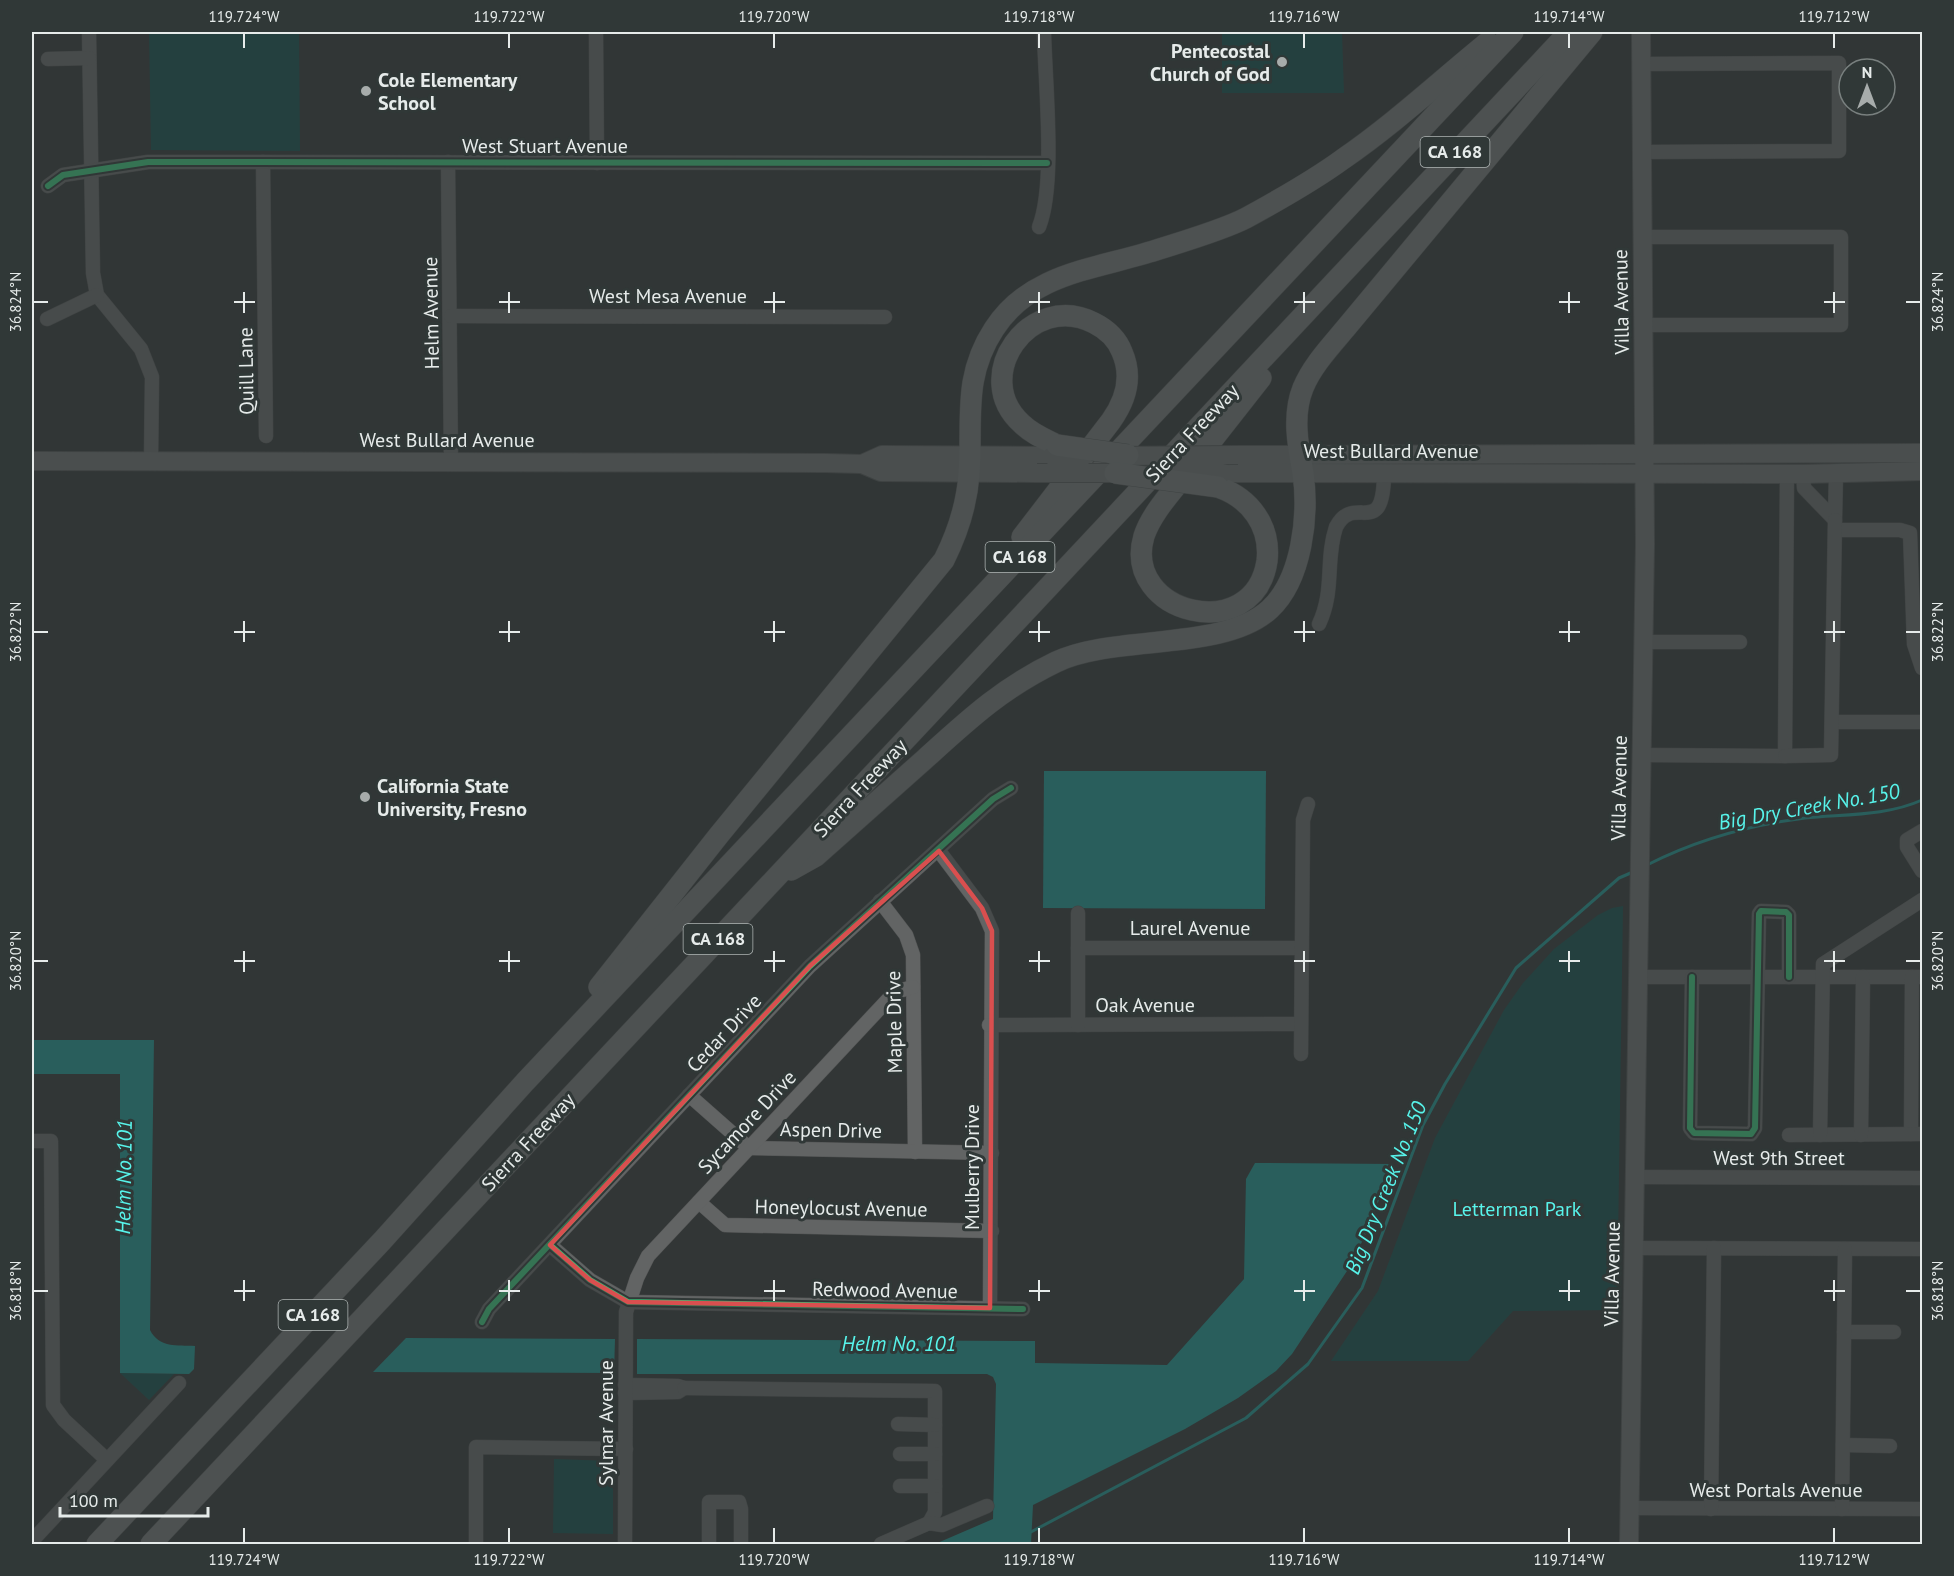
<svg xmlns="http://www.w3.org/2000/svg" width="1954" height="1576" font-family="'PT Sans',sans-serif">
	<rect width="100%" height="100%" fill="#323636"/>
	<g fill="#164d4a">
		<polygon points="149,32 299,32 300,151 151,150"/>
		<polygon points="1222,32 1342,32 1344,93 1222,93"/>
		<polygon points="1623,906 1617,1310 1513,1311 1468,1361 1331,1361 1378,1291 1435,1138 1504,1010 1523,983 1554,949 1598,915 1612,908"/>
		<polygon points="120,1373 174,1374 149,1400"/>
		<polygon points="554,1459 613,1461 613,1534 553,1533"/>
	</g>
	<g fill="#208e89">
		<polygon points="1044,771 1266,771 1265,909 1043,908"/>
		<path d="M32,1040H154L150,1330C159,1348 177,1345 195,1346L194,1369L189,1374L120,1373V1074H32Z"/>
		<polygon points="1255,1163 1393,1164 1365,1236 1347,1271 1292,1354 1276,1371 1238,1398 1185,1429 1033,1505 1031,1544 935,1544 993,1519 996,1384 993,1377 987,1374 637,1374 637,1339 1035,1341 1035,1363 1167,1365 1244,1279 1246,1179"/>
		<polygon points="406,1338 615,1339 614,1373 373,1372"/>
	</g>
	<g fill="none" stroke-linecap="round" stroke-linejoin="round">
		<g stroke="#208e89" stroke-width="3">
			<path d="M1647,865C1696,840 1750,825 1805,818C1844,814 1887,816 1922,800"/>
			<polyline points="1029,1533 1246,1418 1308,1364 1362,1288 1423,1125 1445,1084 1516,968 1619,878 1633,872"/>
		</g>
		<g stroke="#505252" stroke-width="15">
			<g id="minor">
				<polyline points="89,32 93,273 97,295 141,349 152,377 151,462"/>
				<polyline points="596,32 597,163"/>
				<polyline points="48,59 89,58"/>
				<polyline points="1641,64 1839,63 1839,151 1642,152"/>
				<polyline points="263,162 266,436"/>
				<polyline points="448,162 451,463"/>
				<polyline points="48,186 63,175 148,162 1047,163"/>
				<path d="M1039,227C1056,184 1045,82 1044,32"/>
				<polyline points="1643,237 1841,237 1841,325 1644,325"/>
				<polyline points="451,316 885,317"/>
				<polyline points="47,319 97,295"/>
				<polyline points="1803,474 1804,488 1835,520 1836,474"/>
				<polyline points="1835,530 1900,530 1910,533 1914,644 1922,668"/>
				<path d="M1319,624C1335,590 1325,560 1336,527C1354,492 1383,541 1384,475"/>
				<polyline points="1643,642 1740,642"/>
				<polyline points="1832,722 1922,722"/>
				<polyline points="1642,755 1785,756 1787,472"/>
				<polyline points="1785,756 1831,755 1835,520"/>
				<polyline points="1922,831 1907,840 1907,847 1922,871"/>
				<polyline points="939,851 982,908 992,931 990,1308"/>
				<polyline points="880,901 906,935 913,955 915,1152"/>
				<polyline points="1078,948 1301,948"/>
				<polyline points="1638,977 1922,977"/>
				<polyline points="1692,977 1690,1128 1694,1133 1751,1134 1755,1128 1759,914 1761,911 1786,912 1789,915 1789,977"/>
				<polyline points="989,1025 1300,1024"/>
				<polyline points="1078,1025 1078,913"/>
				<polyline points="1301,1054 1303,820 1308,804"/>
				<polyline points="689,1095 749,1148 992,1153"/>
				<polyline points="1911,1134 1912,977"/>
				<polyline points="1789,1135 1922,1134"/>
				<polyline points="1820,1135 1823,964 1922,900"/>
				<polyline points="1861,1135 1863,977"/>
				<polyline points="32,1141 51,1141 53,1405 64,1420 107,1460"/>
				<polyline points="1635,1177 1922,1178"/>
				<polyline points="699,1202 725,1225 992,1231"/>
				<polyline points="550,1245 590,1280 628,1302 1023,1309"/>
				<polyline points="1635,1248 1922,1249"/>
				<polyline points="482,1322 489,1309 810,966 993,799 1011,788"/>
				<polyline points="1844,1332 1894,1332"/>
				<polyline points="625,1385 678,1386 684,1388 678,1392 625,1393"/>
				<polyline points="684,1388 935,1391 935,1512 929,1523"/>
				<polyline points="898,1424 935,1425"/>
				<polyline points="1843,1445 1890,1446"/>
				<polyline points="900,1454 935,1454"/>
				<polyline points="900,1486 935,1486"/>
				<polyline points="1630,1508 1922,1509"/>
				<polyline points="1711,1509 1714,1248"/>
				<polyline points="1842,1509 1845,1249"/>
				<polyline points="32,1541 179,1383"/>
				<polyline points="476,1544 476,1447 626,1449"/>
				<polyline points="625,1544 626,1312 637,1278 648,1256 895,992 913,987"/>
				<polyline points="709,1544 709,1502 739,1502 741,1509 741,1544"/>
				<polyline points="881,1544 929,1523 942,1525 987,1506"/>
			</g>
		</g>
		<g stroke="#505252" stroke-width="20">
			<g id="major">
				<polyline points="1238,455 1922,453"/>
				<polyline points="32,461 825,463 862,464 881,472 1037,473"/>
				<polyline points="862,464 882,455 1052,456"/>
				<polyline points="1223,473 1803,474 1922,471"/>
				<polyline points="1629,1544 1645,544 1641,32"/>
			</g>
		</g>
		<g stroke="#505252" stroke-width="22">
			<g id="highway">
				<path d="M1218,487C1250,498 1271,526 1267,561C1254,647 1121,614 1144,536C1152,512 1173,491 1188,471C1212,440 1237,409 1261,378"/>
				<path d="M1022,537L1111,421C1126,400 1133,377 1122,352C1117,339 1106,329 1094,323C1030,290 969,377 1022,424C1032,434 1045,439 1057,445"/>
				<path d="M791,870L816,856C853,823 889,791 925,759C968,720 1002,688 1056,662C1114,634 1224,652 1270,609C1302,579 1309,516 1303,473C1298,446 1292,415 1303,388C1312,366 1330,347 1345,329L1592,32"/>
				<path d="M599,987L719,835L944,560C957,534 967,503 969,474C973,420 962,378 994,329C1028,276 1088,270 1143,254C1172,245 1221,231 1246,218C1279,200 1313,181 1343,159C1394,124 1440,81 1488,42"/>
				<polyline points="97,1544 382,1241 525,1082 1513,32"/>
				<polyline points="151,1544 1569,32"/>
			</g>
		</g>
		<use href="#minor" stroke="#626464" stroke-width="14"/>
		<use href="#major" stroke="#696c6c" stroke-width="18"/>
		<use href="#highway" stroke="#6f7272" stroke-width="21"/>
		<g stroke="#505252" stroke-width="20" stroke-linecap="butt">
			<g id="major-bridge">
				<polyline points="1052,456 1084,456"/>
				<polyline points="1114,456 1238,455"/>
				<polyline points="1037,473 1128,473"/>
				<polyline points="1171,473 1223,473"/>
			</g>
		</g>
		<g stroke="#505252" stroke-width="22" stroke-linecap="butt">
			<g id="highway-bridge">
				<polyline points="1057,445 1128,455"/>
				<polyline points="1115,473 1218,487"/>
			</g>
		</g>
		<use href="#major-bridge" stroke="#696c6c" stroke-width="18"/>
		<use href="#highway-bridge" stroke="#6f7272" stroke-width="21"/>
		<g stroke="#303837" stroke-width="10">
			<g id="cycleway">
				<polyline points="48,186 63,175 148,162 1047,163"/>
				<polyline points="1692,977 1690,1128 1694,1133 1751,1134 1755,1128 1759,914 1761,911 1786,912 1789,915 1789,977"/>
				<polyline points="550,1245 590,1280 628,1302 1023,1309"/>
				<polyline points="482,1322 489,1309 810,966 993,799 1011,788"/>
			</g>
		</g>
		<use href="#cycleway" stroke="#3abd76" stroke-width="6"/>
	</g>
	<path d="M0 0H1954V1576H0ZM939,851L982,908L992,931L990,1308L628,1302L590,1280L550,1245L810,966Z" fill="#323636" fill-opacity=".55" fill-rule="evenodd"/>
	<path fill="none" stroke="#d94f4f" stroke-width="4.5" stroke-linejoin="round" d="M939,851L982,908L992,931L990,1308L628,1302L590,1280L550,1245L810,966Z"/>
	<path fill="none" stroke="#e6ebea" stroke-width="2" d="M244,33V48M509,33V48M774,33V48M1039,33V48M1304,33V48M1569,33V48M1834,33V48M244,292V313M509,292V313M774,292V313M1039,292V313M1304,292V313M1569,292V313M1834,292V313M33,302H48M234,302H255M499,302H520M764,302H785M1029,302H1050M1294,302H1315M1559,302H1580M1824,302H1845M1906,302H1921M244,621V642M509,621V642M774,621V642M1039,621V642M1304,621V642M1569,621V642M1834,621V642M33,632H48M234,632H255M499,632H520M764,632H785M1029,632H1050M1294,632H1315M1559,632H1580M1824,632H1845M1906,632H1921M244,951V972M509,951V972M774,951V972M1039,951V972M1304,951V972M1569,951V972M1834,951V972M33,961H48M234,961H255M499,961H520M764,961H785M1029,961H1050M1294,961H1315M1559,961H1580M1824,961H1845M1906,961H1921M244,1280V1301M509,1280V1301M774,1280V1301M1039,1280V1301M1304,1280V1301M1569,1280V1301M1834,1280V1301M33,1291H48M234,1291H255M499,1291H520M764,1291H785M1029,1291H1050M1294,1291H1315M1559,1291H1580M1824,1291H1845M1906,1291H1921M244,1528V1543M509,1528V1543M774,1528V1543M1039,1528V1543M1304,1528V1543M1569,1528V1543M1834,1528V1543"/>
	<g fill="#a7acab" stroke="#303837" stroke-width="2">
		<circle cx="1282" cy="62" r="6"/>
		<circle cx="366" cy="91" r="6"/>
		<circle cx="365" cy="797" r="6"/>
	</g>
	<g text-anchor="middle" stroke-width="6" stroke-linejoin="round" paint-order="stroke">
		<g fill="#303837" stroke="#afb5b4" stroke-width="1.5">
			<rect x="1420.5" y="137" width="69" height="30" rx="4.5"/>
			<rect x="985.5" y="542" width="69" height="30" rx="4.5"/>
			<rect x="683.5" y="924" width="69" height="30" rx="4.5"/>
			<rect x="278.5" y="1300" width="69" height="30" rx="4.5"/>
		</g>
		<g font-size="18" font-weight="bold" fill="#e6ebea">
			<text x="1455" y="158">CA 168</text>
			<text x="1020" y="563">CA 168</text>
			<text x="718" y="945">CA 168</text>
			<text x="313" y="1321">CA 168</text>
		</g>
		<g font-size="20" font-weight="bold" fill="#e6ebea" stroke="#303837" text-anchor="start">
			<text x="1270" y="58" text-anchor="end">Pentecostal<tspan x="1270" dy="23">Church of God</tspan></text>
			<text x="378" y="87">Cole Elementary<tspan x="378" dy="23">School</tspan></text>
			<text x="377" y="793">California State<tspan x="377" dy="23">University, Fresno</tspan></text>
		</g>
		<g font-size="20" fill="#e6ebea" stroke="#303837">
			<text x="545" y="153">West Stuart Avenue</text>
			<text x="668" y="303">West Mesa Avenue</text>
			<text transform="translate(1621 302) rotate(-91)" y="7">Villa Avenue</text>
			<text transform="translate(431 313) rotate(-91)" y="7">Helm Avenue</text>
			<text transform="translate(246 371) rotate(-91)" y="7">Quill Lane</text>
			<text transform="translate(1192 433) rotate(-47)" y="7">Sierra Freeway</text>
			<text x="447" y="447">West Bullard Avenue</text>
			<text x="1391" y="458">West Bullard Avenue</text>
			<text transform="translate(860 788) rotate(-47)" y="7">Sierra Freeway</text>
			<text transform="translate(1619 788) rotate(-89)" y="7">Villa Avenue</text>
			<text x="1190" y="935">Laurel Avenue</text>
			<text x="1145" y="1012">Oak Avenue</text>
			<text transform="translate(894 1022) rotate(-91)" y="7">Maple Drive</text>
			<text transform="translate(724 1033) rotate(-47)" y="7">Cedar Drive</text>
			<text transform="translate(747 1122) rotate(-47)" y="7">Sycamore Drive</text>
			<text transform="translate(831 1130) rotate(1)" y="7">Aspen Drive</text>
			<text transform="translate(528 1142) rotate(-47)" y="7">Sierra Freeway</text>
			<text x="1779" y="1165">West 9th Street</text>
			<text transform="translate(972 1167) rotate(-90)" y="7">Mulberry Drive</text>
			<text transform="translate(841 1208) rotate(1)" y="7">Honeylocust Avenue</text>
			<text transform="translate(1612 1274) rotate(-89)" y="7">Villa Avenue</text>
			<text transform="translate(885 1290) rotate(1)" y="7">Redwood Avenue</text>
			<text transform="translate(606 1423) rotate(-90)" y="7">Sylmar Avenue</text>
			<text x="1776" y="1497">West Portals Avenue</text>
		</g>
		<g font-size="20" fill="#58f4eb" stroke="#303837">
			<text x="1517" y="1216">Letterman Park</text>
		</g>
		<g font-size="21" font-style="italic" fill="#57f3ea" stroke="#303837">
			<text transform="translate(1809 807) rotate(-10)" y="7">Big Dry Creek No. 150</text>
			<text transform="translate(124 1177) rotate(-89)" y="7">Helm No. 101</text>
			<text transform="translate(1386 1188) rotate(-68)" y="7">Big Dry Creek No. 150</text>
			<text x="899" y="1351">Helm No. 101</text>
		</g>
	</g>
	<rect width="1954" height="1576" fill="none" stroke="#303837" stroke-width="66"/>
	<g transform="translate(1867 87)"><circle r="28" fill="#303837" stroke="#79807f" stroke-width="1.5"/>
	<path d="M0-4.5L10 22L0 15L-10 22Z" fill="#a7acab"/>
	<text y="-9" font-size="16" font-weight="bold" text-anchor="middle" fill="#e6ebea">N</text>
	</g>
	<path d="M60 1507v9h148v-9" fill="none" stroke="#e6ebea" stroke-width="3"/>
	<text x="69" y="1507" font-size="18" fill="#e6ebea" stroke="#303837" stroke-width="4.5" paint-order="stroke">100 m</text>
	<rect x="33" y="33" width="1888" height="1510" fill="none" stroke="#e6ebea" stroke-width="2"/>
	<g font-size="15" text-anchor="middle" fill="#e6ebea">
		<text x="244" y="22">119.724°W</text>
		<text x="509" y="22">119.722°W</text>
		<text x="774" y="22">119.720°W</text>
		<text x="1039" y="22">119.718°W</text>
		<text x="1304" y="22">119.716°W</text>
		<text x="1569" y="22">119.714°W</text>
		<text x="1834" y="22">119.712°W</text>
		<text transform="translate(16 302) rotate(-90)" y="5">36.824°N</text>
		<text transform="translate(1938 302) rotate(-90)" y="5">36.824°N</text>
		<text transform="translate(16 632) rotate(-90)" y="5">36.822°N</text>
		<text transform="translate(1938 632) rotate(-90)" y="5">36.822°N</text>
		<text transform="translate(16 961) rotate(-90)" y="5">36.820°N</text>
		<text transform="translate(1938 961) rotate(-90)" y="5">36.820°N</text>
		<text transform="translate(16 1291) rotate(-90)" y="5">36.818°N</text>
		<text transform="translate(1938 1291) rotate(-90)" y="5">36.818°N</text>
		<text x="244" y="1565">119.724°W</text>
		<text x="509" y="1565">119.722°W</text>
		<text x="774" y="1565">119.720°W</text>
		<text x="1039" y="1565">119.718°W</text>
		<text x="1304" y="1565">119.716°W</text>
		<text x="1569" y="1565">119.714°W</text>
		<text x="1834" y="1565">119.712°W</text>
	</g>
</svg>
